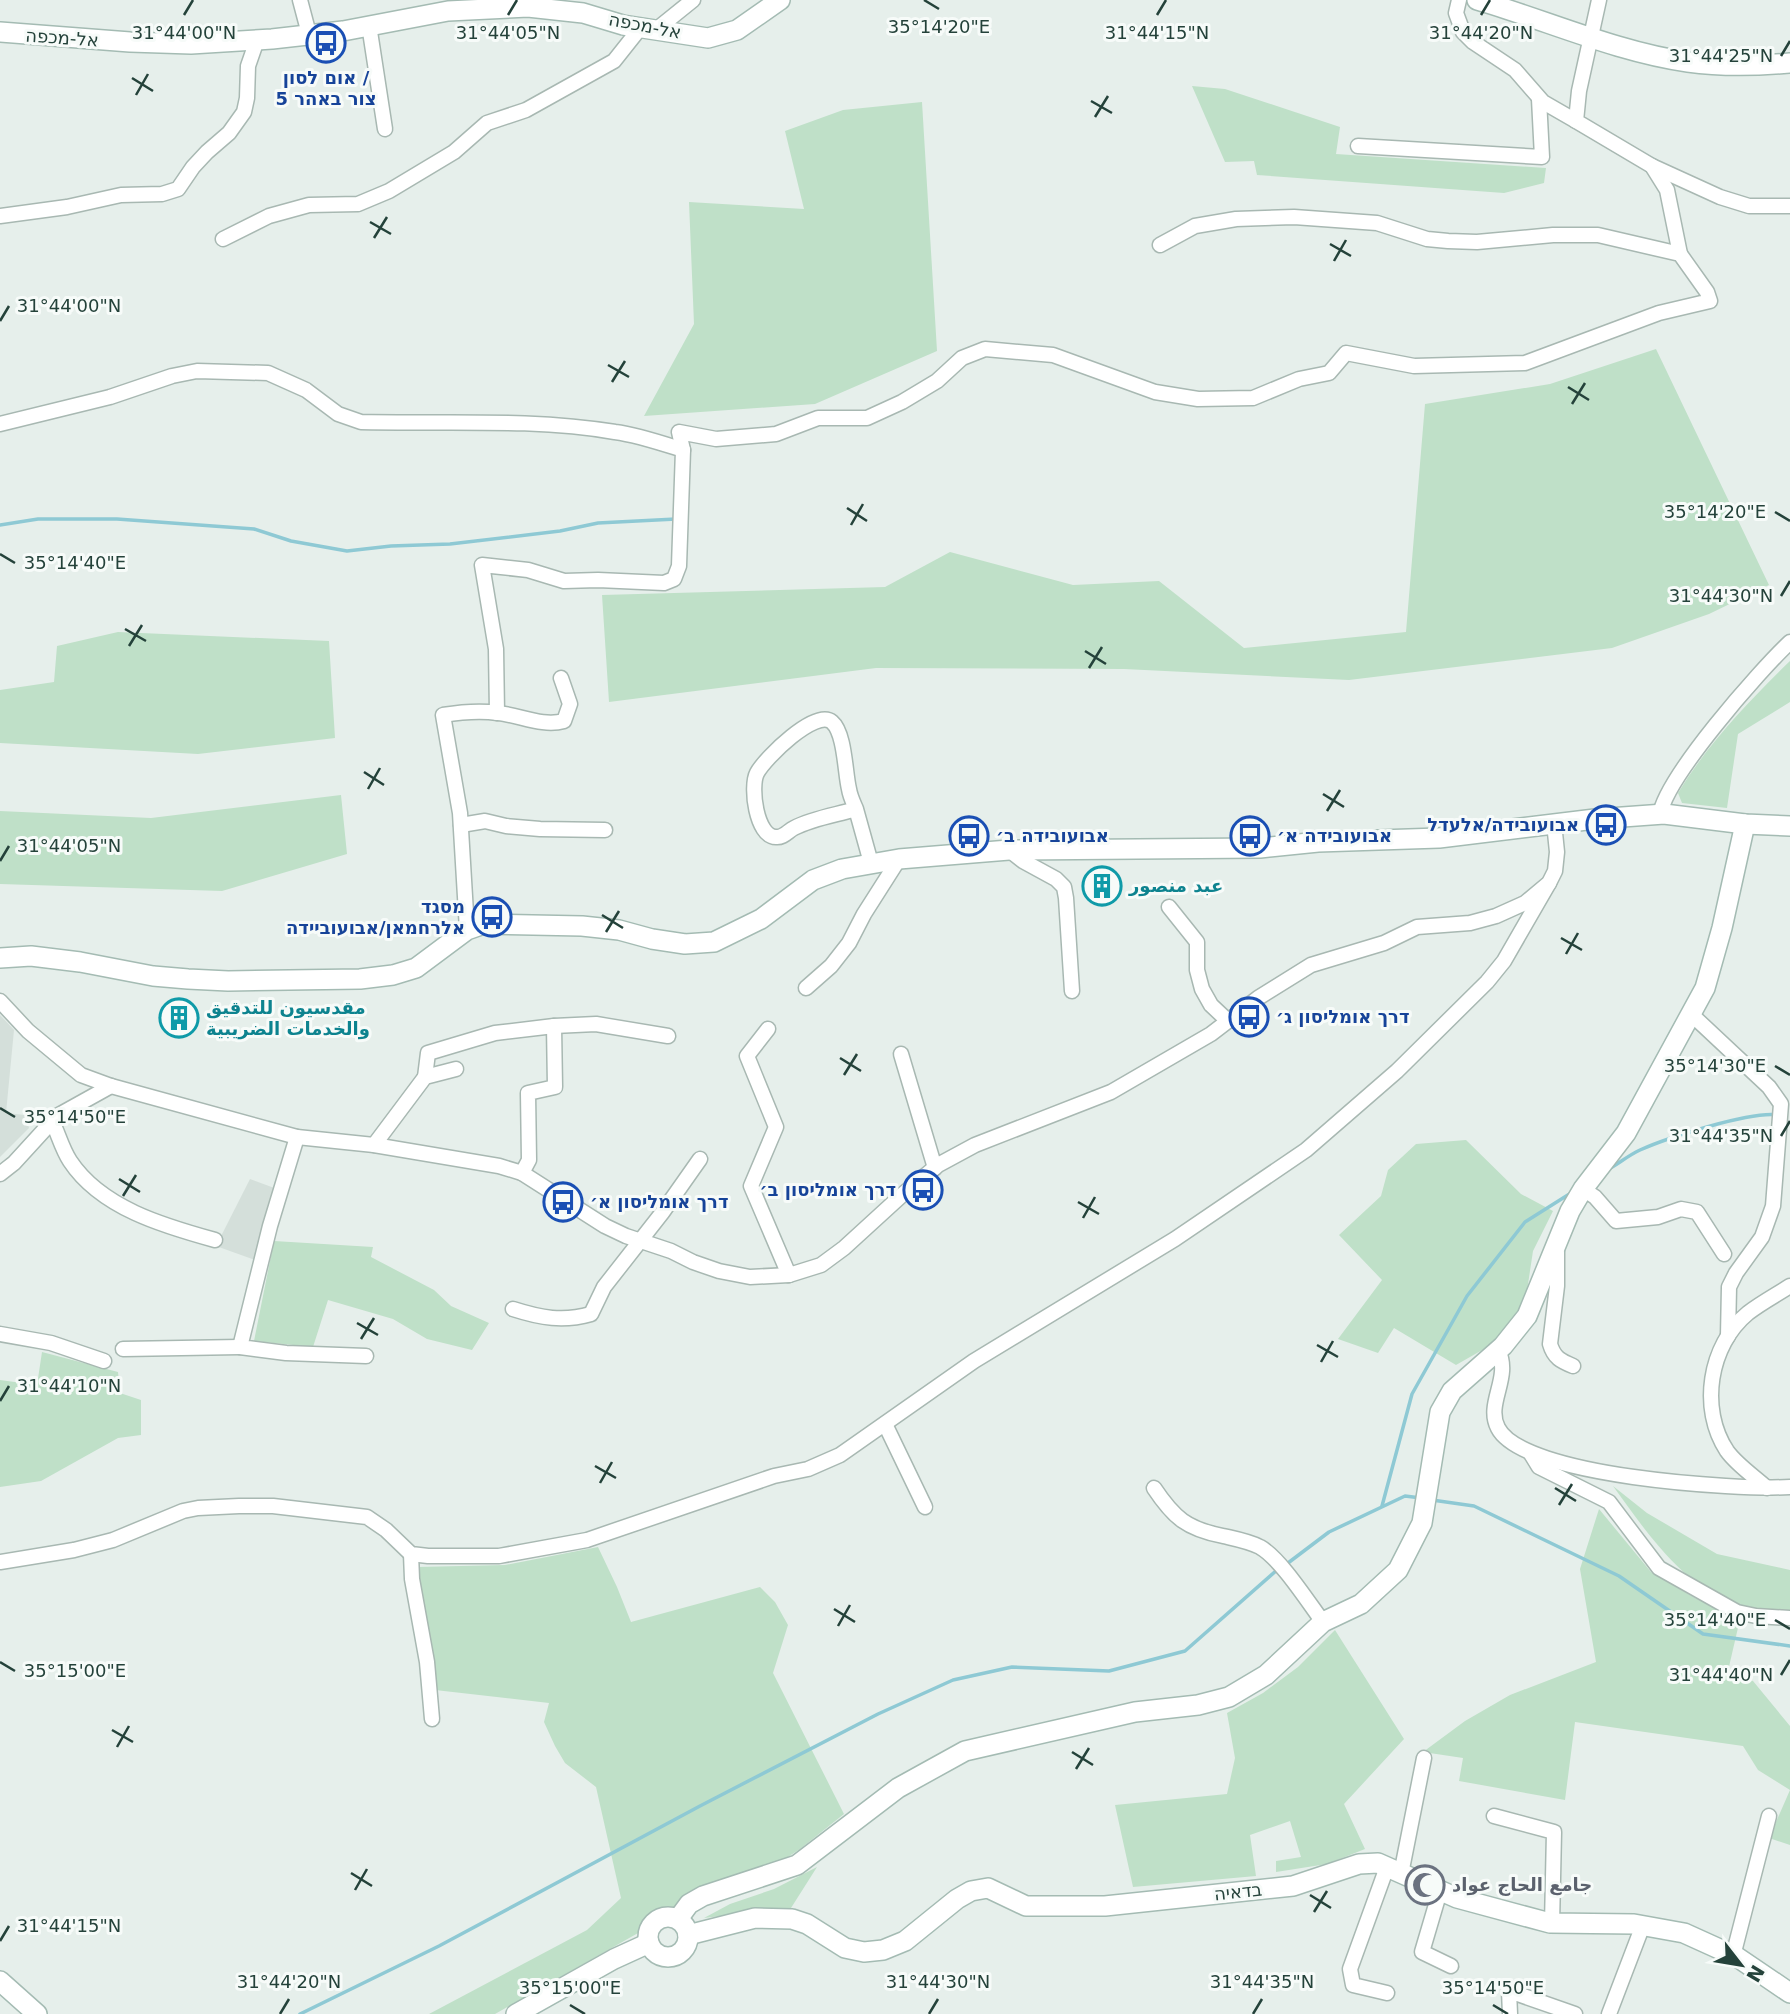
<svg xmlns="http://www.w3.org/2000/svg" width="1790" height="2014" font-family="'DejaVu Sans',Vazirmatn,Heebo,sans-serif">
	<rect width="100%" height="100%" fill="#e6efeb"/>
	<g fill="#d4dfda">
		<polygon points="0,1015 14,1030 6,1113 25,1115 29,1128 0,1157"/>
		<polygon points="250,1179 277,1189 255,1260 216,1246"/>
	</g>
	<g fill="#bfe0c8">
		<polygon points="1192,86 1225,89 1340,127 1336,154 1546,168 1544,183 1504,193 1257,175 1254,161 1225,162"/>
		<polygon points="922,102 937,351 815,404 644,416 694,324 689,202 804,209 785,131 843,110"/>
		<polygon points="1656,349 1769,585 1709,614 1612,648 1349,680 1124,669 876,668 609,702 602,595 885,587 950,552 1073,585 1159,581 1244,648 1406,632 1425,404 1550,384"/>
		<polygon points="118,632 329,641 335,738 198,754 0,743 0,690 54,682 57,646"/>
		<path d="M1790,661V702L1738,734L1727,808L1682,803L1678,793C1707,745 1749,701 1790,661Z"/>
		<polygon points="341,795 347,854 222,891 0,884 0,811 151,818"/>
		<polygon points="1466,1140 1521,1194 1553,1211 1533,1251 1525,1304 1498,1341 1456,1365 1394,1328 1378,1353 1338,1339 1382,1280 1339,1235 1381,1196 1388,1170 1416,1144"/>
		<polygon points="274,1241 373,1247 371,1257 434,1290 451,1306 489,1323 472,1350 427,1339 393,1319 328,1300 313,1347 254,1341"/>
		<polygon points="42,1352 118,1372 120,1393 141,1400 141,1435 118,1438 41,1481 0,1487 0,1380 37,1385"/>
		<path d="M1613,1486L1647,1513L1717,1554L1790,1570V1613C1774,1611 1751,1613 1736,1607C1680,1582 1647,1533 1613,1486Z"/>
		<polygon points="1599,1509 1651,1572 1695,1598 1740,1619 1728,1671 1753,1681 1790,1726 1790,1845 1769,1838 1790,1790 1758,1770 1743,1746 1575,1722 1565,1800 1459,1781 1463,1758 1423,1752 1465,1721 1510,1695 1596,1662 1580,1569"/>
		<polygon points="598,1547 617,1587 631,1622 760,1587 775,1602 788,1625 773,1673 844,1814 800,1849 774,1866 661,1920 495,2014 429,2014 587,1930 621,1898 596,1787 565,1763 555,1746 544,1722 549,1703 435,1690 417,1567 505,1565"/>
		<polygon points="1335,1630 1404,1739 1344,1804 1365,1849 1327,1864 1276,1872 1276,1861 1301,1857 1290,1821 1250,1835 1256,1876 1133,1887 1115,1805 1227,1794 1235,1758 1227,1713 1263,1693 1298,1667"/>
		<polygon points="817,1867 791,1908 704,1918 730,1904 774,1889"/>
	</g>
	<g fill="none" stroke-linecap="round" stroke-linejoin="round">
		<g stroke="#8ec9d4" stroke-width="3.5">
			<polyline points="0,525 38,519 117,519 254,529 291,541 347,551 391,546 450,544 560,531 598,523 676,519"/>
			<path d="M1607,1170C1618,1164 1629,1155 1640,1150C1667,1138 1750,1111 1778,1115"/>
			<polyline points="1432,1500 1474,1506 1619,1576 1703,1634 1790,1646"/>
			<polyline points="1382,1506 1412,1394 1467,1296 1525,1222 1571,1193"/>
			<polyline points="1284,1566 1329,1532 1405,1496 1421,1498"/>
			<polyline points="300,2014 439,1946 700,1806 878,1714 953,1680 1012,1667 1109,1671 1185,1651 1277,1570"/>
		</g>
		<g stroke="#a8b8b2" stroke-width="17">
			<g id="street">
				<polyline points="300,0 309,34"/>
				<polyline points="1459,0 1456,13 1463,32 1473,42 1515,70 1543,102 1576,121"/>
				<polyline points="1599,0 1579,91 1576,121 1652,166 1667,190 1680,254"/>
				<polyline points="369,25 385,129"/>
				<polyline points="657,29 693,0"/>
				<polyline points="1358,146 1542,157 1539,99"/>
				<polyline points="1652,166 1720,197 1749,206 1790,206"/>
				<polyline points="0,216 67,207 121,195 162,194 178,189 193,167 207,152 229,133 244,112 247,98 248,66 257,40"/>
				<polyline points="223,239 269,216 309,205 358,204 389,191 454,152 487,123 526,110 614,61 641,27"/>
				<path d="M0,424L110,397L172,376L197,371L268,373L306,390L338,414L361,422C445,424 532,418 615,432C638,435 661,443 683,450L679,566L674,579L664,583L598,580L564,581L528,570L482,565L496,649L497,713"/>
				<polyline points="683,450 679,432 716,439 776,434 818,418 867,418 902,402 937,381 962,358 985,349 1053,355 1155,392 1198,399 1253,398 1299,379 1329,373 1346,353 1414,366 1525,363 1659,313 1710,301 1707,292 1680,254 1598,235 1553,235 1477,242 1448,241 1427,239 1377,223 1294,217 1236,219 1195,226 1160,245"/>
				<path d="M856,809C853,802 850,796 849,789C845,773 845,733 832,722C816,708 765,758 757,773C750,786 756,837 776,837C783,838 788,831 794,828C813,818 836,815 856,809L871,863"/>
				<path d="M1660,815C1665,778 1760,670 1790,642"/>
				<polyline points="461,825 485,821 506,826 540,829 605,830"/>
				<polyline points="1009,850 1023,861 1056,879 1064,887 1066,898 1072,991"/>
				<polyline points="1169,907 1197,942 1197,970 1202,989 1211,1005 1228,1021"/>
				<path d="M467,930L460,813L443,715C461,712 479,710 498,713C520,715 542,727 564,721L570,704L561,678"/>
				<polyline points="806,988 831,966 849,943 864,914 899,859"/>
				<polyline points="0,1001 28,1031 81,1075 111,1086 297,1137 374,1145 499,1166 522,1173 605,1226 626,1236 671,1251 693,1262 719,1271 750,1277 789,1275 821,1265 844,1248 902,1195 938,1165 975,1145 1111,1092 1211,1034 1258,998 1311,965 1384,943 1417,927 1470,923 1496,916 1525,903 1549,883 1555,871 1557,852 1554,823"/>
				<polyline points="1691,1014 1769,1087 1781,1104 1773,1206 1762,1237 1736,1273 1729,1287 1728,1336"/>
				<polyline points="768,1029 747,1056 776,1127 751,1186 789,1275"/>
				<polyline points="901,1054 935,1168"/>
				<polyline points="425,1077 428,1053 495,1033 554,1026 596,1024 668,1036"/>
				<path d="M52,1121C58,1133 62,1149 70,1161C101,1208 164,1226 215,1240"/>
				<polyline points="297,1137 270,1226 240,1347 286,1353 366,1356"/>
				<polyline points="374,1145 425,1077 456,1069"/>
				<polyline points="522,1173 529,1160 528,1093 555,1087 554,1026"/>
				<polyline points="0,1174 14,1163 57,1116 111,1086"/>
				<polyline points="1583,1189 1595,1197 1616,1221 1658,1217 1681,1209 1697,1212 1724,1254"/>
				<path d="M1557,1252V1286L1550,1344C1554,1358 1561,1361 1573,1366"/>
				<path d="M513,1309C541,1318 563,1322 591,1314L604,1287L662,1213L700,1159"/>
				<polyline points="0,1334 51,1343 104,1361"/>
				<polyline points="123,1349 240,1347"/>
				<path d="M1498,1350C1512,1378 1485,1403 1498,1428C1523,1477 1737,1490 1790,1487"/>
				<polyline points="885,1424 925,1507"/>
				<polyline points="1531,1454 1539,1467 1609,1502 1659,1568 1737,1612 1756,1616 1790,1618"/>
				<path d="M1154,1488C1174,1518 1187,1529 1223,1536C1236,1539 1248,1541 1260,1547C1280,1558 1308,1602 1323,1622"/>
				<path d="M1767,1488C1755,1477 1737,1465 1727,1451C1699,1409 1709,1345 1748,1313C1761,1303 1776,1295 1790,1286"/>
				<polyline points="411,1554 412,1579 427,1662 432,1719"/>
				<polyline points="0,1562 74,1550 113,1540 183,1511 198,1508 239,1506 273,1506 367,1517 386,1530 411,1554 428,1556 499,1556 587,1540 774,1476 808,1469 840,1455 974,1361 1175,1239 1306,1150 1397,1071 1487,982 1504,961 1549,883"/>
				<polyline points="1494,1816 1554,1832 1552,1924"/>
				<polyline points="1401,1874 1424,1758"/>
				<polyline points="1440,1891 1422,1952 1451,1966"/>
				<polyline points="1733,1956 1769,1816"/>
				<polyline points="1387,1993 1353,1985 1350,1969 1387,1867"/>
				<polyline points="1510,2014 1509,1991 1575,2014"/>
				<polyline points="1609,2014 1643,1925"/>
			</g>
		</g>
		<g stroke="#a4bbb3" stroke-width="22">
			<g id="secondary">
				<path d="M1477,0C1546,20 1617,52 1688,62C1723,67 1756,66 1790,63"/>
				<polyline points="0,32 130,42 191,44 272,39 343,31 448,11 528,7 583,13 623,25 708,38 737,30 780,0"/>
				<polyline points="0,958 31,956 80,962 153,976 188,979 228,981 360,979 393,975 416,968 467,930 484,924 582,926 619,930 652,939 685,944 714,942 761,919 813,880 842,869 899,859 1009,850 1260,848 1318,842 1439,838 1595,819 1664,814 1745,824 1790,826"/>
				<circle cx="668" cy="1937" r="20"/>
				<polyline points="678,1919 689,1904 703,1896 797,1865 898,1788 965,1751 1135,1712 1198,1705 1229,1697 1266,1675 1323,1622 1361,1604 1398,1570 1422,1523 1440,1412 1452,1391 1503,1346 1527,1316 1570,1211 1583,1189 1626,1133 1705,988 1722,928 1745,824"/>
				<polyline points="688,1935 755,1918 792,1919 807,1924 845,1948 864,1952 883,1950 905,1941 957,1899 971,1891 988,1888 1026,1906 1105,1906 1293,1886 1359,1864 1378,1863 1457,1898 1550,1923 1634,1924 1684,1933 1737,1957 1790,1993"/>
				<polyline points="0,1981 37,2014"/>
				<polyline points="516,2014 614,1959 649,1943"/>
			</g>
		</g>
		<use href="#street" stroke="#fff" stroke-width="14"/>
		<use href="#secondary" stroke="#fff" stroke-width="19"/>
	</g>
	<path fill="none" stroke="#24423a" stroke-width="2.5" d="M924,0L939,9M184,15L193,0M508,15L517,0M1157,15L1166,0M1481,15L1490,0M1781,56L1790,41M132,78L153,91M136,95L148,74M1091,101L1112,113M1095,117L1108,96M370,222L391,234M374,238L387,217M1330,244L1351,256M1334,261L1346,240M0,321L9,306M608,365L629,377M612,382L625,361M1568,387L1589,400M1572,404L1585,383M847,508L867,521M1775,512L1790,521M851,525L863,504M0,554L15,563M1781,596L1790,581M125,629L146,641M129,646L142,625M1085,651L1106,664M1089,668L1102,647M364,772L384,785M368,789L380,768M1323,794L1344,807M1327,811L1340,790M0,861L9,846M602,915L623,928M606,932L619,911M1561,938L1582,950M1566,954L1578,933M840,1058L861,1071M1775,1066L1790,1075M844,1075L857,1054M0,1108L15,1117M1781,1136L1790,1121M119,1179L140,1192M123,1196L136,1175M1078,1202L1099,1214M1083,1218L1095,1197M357,1323L378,1335M361,1339L374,1318M1317,1345L1338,1357M1321,1362L1333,1341M0,1401L9,1386M595,1466L616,1478M600,1483L612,1462M1555,1488L1576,1501M1559,1505L1572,1484M834,1609L855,1622M1775,1620L1790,1629M838,1626L850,1605M0,1662L15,1671M1781,1675L1790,1660M112,1730L133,1742M117,1747L129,1726M1072,1752L1093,1765M1076,1769L1089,1748M351,1873L372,1886M355,1890L367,1869M1310,1895L1331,1908M1314,1912L1327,1891M0,1941L9,1926M570,2005L585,2014M1493,2005L1508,2014M280,2014L289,1999M929,2014L938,1999M1253,2014L1262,1999"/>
	<defs>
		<g id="bus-ring" transform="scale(2.0125)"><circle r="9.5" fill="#f7fbf9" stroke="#1a4fb4" stroke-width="1.5"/><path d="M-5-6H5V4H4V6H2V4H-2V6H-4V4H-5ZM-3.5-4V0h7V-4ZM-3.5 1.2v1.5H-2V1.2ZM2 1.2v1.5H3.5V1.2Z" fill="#1a4fb4"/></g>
		<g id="building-ring" transform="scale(2.0125)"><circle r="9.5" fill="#f7fbf9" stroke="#0f9aa8" stroke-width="1.5"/><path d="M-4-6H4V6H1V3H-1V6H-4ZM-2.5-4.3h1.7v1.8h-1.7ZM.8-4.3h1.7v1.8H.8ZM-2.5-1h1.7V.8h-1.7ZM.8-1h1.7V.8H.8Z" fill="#0f9aa8"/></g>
		<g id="mosque-ring" transform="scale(2.0125)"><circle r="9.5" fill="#f7fbf9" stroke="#6b7280" stroke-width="1.5"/><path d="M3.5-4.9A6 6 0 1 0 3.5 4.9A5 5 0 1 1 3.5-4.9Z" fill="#6b7280"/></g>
	</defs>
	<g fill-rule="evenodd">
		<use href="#bus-ring" x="326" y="43"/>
		<use href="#bus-ring" x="1606" y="825"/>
		<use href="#bus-ring" x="969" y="836"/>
		<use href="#bus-ring" x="1250" y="836"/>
		<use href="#building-ring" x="1102" y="886"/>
		<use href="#bus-ring" x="492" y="917"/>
		<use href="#bus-ring" x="1249" y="1017"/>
		<use href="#building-ring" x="179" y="1018"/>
		<use href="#bus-ring" x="923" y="1190"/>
		<use href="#bus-ring" x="563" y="1202"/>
		<use href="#mosque-ring" x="1425" y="1885"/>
	</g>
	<g text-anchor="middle" stroke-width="6" stroke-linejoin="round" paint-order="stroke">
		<g font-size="18" fill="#24423a" stroke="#f7fbf9">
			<text transform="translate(645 26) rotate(11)" y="6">אל-מכפה</text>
			<text transform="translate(62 38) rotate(4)" y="6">אל-מכפה</text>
			<text transform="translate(1238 1892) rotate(-6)" y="6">בדאיה</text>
		</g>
		<g font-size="18" font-weight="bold" fill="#164399" stroke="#f7fbf9" text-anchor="start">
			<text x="326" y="84" text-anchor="middle">אום לסון /<tspan x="326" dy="21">צור באהר 5</tspan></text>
			<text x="1579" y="831" text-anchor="end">אבועובידה/אלעדל</text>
			<text x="996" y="842">אבועובידה ב׳</text>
			<text x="1277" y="842">אבועובידה א׳</text>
			<text x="465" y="913" text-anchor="end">מסגד<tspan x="465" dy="21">אלרחמאן/אבועוביידה</tspan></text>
			<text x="1276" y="1023">דרך אומליסון ג׳</text>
			<text x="896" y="1196" text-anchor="end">דרך אומליסון ב׳</text>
			<text x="590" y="1208">דרך אומליסון א׳</text>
		</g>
		<g font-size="18" font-weight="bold" fill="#0d838f" stroke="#f7fbf9" text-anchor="start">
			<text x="1129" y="892">عبد منصور</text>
			<text x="206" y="1014">مقدسيون للتدقيق<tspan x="206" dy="21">والخدمات الضريبية</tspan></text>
		</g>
		<g font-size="18" font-weight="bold" fill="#5b616d" stroke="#f7fbf9" text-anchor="start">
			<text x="1452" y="1891">جامع الحاج عواد</text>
		</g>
	</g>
	<g font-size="18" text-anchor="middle" fill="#24423a" stroke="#f7fbf9" stroke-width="6" stroke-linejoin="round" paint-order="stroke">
		<text x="939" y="33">35°14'20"E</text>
		<text x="184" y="39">31°44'00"N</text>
		<text x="508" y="39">31°44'05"N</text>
		<text x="1157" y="39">31°44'15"N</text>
		<text x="1481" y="39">31°44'20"N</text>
		<text x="1721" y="62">31°44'25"N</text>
		<text x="69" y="312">31°44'00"N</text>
		<text x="1715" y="518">35°14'20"E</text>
		<text x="75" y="569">35°14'40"E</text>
		<text x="1721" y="602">31°44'30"N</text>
		<text x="69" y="852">31°44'05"N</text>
		<text x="1715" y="1072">35°14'30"E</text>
		<text x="75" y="1123">35°14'50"E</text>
		<text x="1721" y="1142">31°44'35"N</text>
		<text x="69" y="1392">31°44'10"N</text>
		<text x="1715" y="1626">35°14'40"E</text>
		<text x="75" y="1677">35°15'00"E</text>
		<text x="1721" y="1681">31°44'40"N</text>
		<text x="69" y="1932">31°44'15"N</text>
		<text x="289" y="1988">31°44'20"N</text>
		<text x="938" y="1988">31°44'30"N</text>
		<text x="1262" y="1988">31°44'35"N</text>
		<text x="570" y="1994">35°15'00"E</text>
		<text x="1493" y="1994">35°14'50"E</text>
	</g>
	<g transform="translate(1741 1965) rotate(121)" stroke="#f7fbf9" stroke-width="5" paint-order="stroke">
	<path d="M0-5L12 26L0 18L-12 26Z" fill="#24423a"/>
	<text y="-10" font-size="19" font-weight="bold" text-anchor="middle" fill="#24423a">N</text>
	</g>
</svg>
